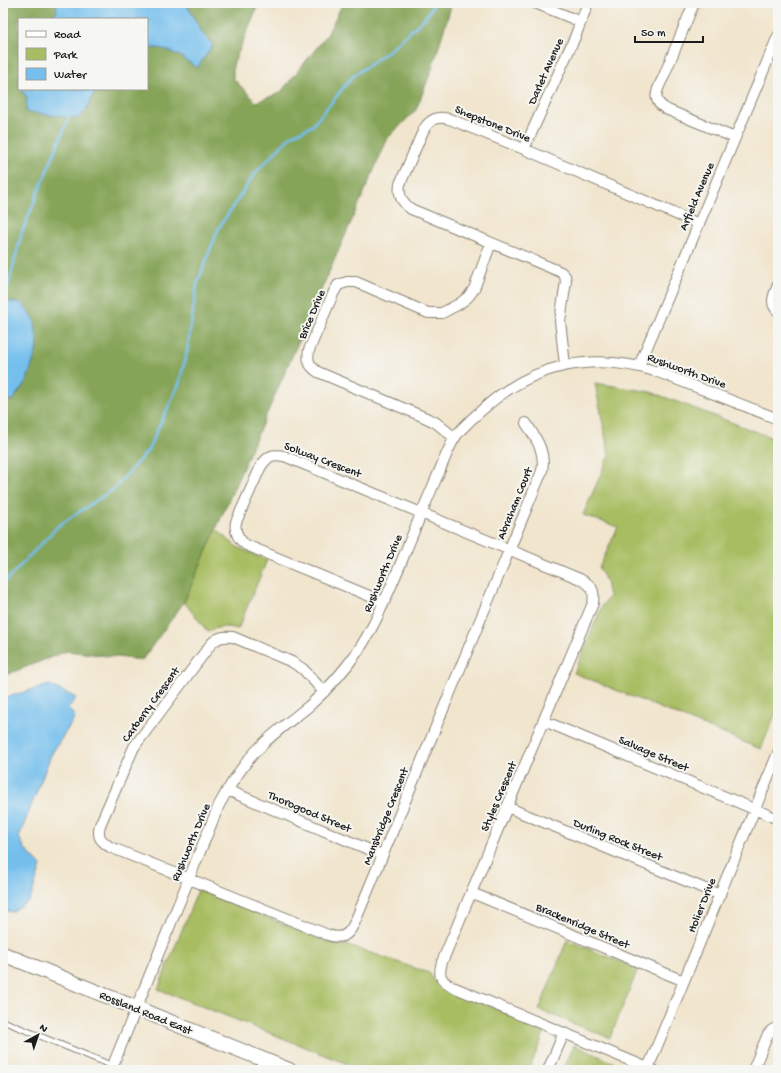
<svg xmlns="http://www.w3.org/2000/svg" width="781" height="1073" font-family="'Gochi Hand',sans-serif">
<rect width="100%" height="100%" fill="#f6f6f2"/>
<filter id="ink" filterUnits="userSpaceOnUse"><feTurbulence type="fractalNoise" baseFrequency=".025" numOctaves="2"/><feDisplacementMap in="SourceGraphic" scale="8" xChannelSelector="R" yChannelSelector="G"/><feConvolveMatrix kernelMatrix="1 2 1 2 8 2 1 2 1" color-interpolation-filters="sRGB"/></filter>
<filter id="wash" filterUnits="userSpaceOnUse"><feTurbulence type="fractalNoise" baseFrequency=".012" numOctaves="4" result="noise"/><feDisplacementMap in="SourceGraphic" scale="16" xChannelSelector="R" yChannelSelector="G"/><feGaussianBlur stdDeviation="0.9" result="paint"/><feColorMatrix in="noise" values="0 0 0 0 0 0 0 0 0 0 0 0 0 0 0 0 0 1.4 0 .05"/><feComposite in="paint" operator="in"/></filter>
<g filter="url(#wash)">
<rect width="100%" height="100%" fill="#f1e5cd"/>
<path fill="#a8bd62" stroke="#626c3f" d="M595 383 651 392 778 440V707L761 749 574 673 602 606 609 597 606 581 599 568 618 527 583 515 609 455Z
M216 529 237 547 267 560 238 629C226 626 218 626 208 632L184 602Z
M198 890 336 945H348L429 973 435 981 545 1031 529 1070H363L158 989Z
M567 940 638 969 610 1038 539 1010Z
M574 1045 630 1070H563Z"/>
<path fill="#86a458" stroke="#51603a" d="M3 3H56L57 11 50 19H19V89H21L27 98 69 117 78 118 86 110 96 89H147V49C165 44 183 58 197 68L213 45 202 33 186 3H259L233 65V78L256 102 280 93 327 35 343 3H452L432 69 416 110 388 138 184 602 142 660 67 651 3 676V396L12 401 27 380 38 346 21 303 3 301Z"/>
<path fill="#74bfed" stroke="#486e84" d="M56 3H186L202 33 213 45 197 68C183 58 165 44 147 49V19H50L57 11Z
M21 89H96L86 110 79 118 26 112 27 98Z
M3 301 21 303 34 318 38 346 27 380 12 401 3 396Z
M50 685 76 698 68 708 75 717 51 755 19 837 25 849 41 866 30 900 12 912 3 910V698Z"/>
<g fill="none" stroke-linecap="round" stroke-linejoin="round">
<path stroke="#74bfed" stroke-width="2.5" d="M4 301 22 232 69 117
M3 584 58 526 115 488 148 450 179 384 187 352 197 284 218 229 256 172 292 135 312 126 353 76 386 53 425 18 435 3"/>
</g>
</g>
<g filter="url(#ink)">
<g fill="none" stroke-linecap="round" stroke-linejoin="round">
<g stroke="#868074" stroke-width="7">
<path id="service" d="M3 1021 123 1070"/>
</g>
<g stroke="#868074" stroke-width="12">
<path id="minor" d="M535 3 581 22
M694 3 663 78C655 93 652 102 668 110L735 138
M524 149 575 37 588 3
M778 285C774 295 769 303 778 311
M565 365 560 321 566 281 565 276 561 272 411 209C402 202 398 196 400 184L424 129C431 118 439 115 452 120L524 149 699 224
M639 366 778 36
M455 438 435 422 424 417 318 372C309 366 307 361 309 350L333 294 338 285 347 282H356L428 313H442L459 304 468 297 474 289 491 243
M384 602 246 545C238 539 234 532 236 522L261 466C269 455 272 454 284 456L580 579C592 585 595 590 593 603L442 962C438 975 440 981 453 987L653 1070
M324 692 303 669 292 662 233 637C223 636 218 637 211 644L134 747 100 825C97 837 100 840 110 847L328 935C345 941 351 932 357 917L542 471C546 451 536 439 526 423
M544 721 778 819
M227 790 382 855
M507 807 720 895
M472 893 684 981
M648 1068 778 753
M111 1070 219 805C231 783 244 762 262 745 276 731 293 719 309 706 327 690 344 671 358 651 376 624 388 593 401 563 412 535 424 507 436 479 442 466 447 451 454 439 461 428 473 418 482 410 532 364 593 351 658 372L778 419
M548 1070 564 1033
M753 1070 768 1034 772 1030 778 1027"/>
</g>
<g stroke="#868074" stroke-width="16">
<path id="secondary" d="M3 954 289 1070"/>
</g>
<use href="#service" stroke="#fff" stroke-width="5"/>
<use href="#minor" stroke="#fff" stroke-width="10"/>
<use href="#secondary" stroke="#fff" stroke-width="14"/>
</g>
</g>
<g text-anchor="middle" stroke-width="4" stroke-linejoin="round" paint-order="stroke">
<g font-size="12" fill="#1c1c1c" stroke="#f6f6f2">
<text transform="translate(545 71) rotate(-66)" y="4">Darlet Avenue</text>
<text transform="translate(493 123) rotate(22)" y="4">Shepstone Drive</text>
<text transform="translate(696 196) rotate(-67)" y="4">Arfield Avenue</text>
<text transform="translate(311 314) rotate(-67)" y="4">Brice Drive</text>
<text transform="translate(687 370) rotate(20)" y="4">Rushworth Drive</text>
<text transform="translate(323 459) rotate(21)" y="4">Solway Crescent</text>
<text transform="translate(514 503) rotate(-68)" y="4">Abraham Court</text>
<text transform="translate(382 573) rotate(-67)" y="4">Rushworth Drive</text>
<text transform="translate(150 704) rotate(-54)" y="4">Carberry Crescent</text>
<text transform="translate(654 753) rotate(23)" y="4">Salvage Street</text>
<text transform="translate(498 796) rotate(-67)" y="4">Styles Crescent</text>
<text transform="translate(310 811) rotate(23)" y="4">Thorogood Street</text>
<text transform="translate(385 816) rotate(-68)" y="4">Mansbridge Crescent</text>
<text transform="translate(618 839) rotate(22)" y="4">Durling Rock Street</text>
<text transform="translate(190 842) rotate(-67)" y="4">Rushworth Drive</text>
<text transform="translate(701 905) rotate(-68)" y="4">Holier Drive</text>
<text transform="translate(583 925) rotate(23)" y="4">Brackenridge Street</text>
<text transform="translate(146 1012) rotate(22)" y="4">Rossland Road East</text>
</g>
</g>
<rect width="781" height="1073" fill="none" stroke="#f6f6f2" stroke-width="16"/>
<rect x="18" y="18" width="130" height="72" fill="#f6f6f2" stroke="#9f9f9c"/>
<rect x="26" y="31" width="20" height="6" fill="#ffffff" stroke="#9f9f9c"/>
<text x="54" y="38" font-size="12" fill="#1c1c1c">Road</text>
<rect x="26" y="48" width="20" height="12" fill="#a8bd62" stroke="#9f9f9c"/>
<text x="54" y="58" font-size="12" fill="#1c1c1c">Park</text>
<rect x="26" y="68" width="20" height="12" fill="#74bfed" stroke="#9f9f9c"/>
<text x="54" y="78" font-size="12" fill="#1c1c1c">Water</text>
<g transform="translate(38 1035) rotate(40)" stroke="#f6f6f2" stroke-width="3" paint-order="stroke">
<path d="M0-3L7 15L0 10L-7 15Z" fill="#1c1c1c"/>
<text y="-6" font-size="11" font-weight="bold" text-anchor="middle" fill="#1c1c1c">N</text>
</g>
<path d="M635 36v6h68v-6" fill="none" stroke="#1c1c1c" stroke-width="2"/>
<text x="641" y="36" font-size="12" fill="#1c1c1c" stroke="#f6f6f2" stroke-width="3" paint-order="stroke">50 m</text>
</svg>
